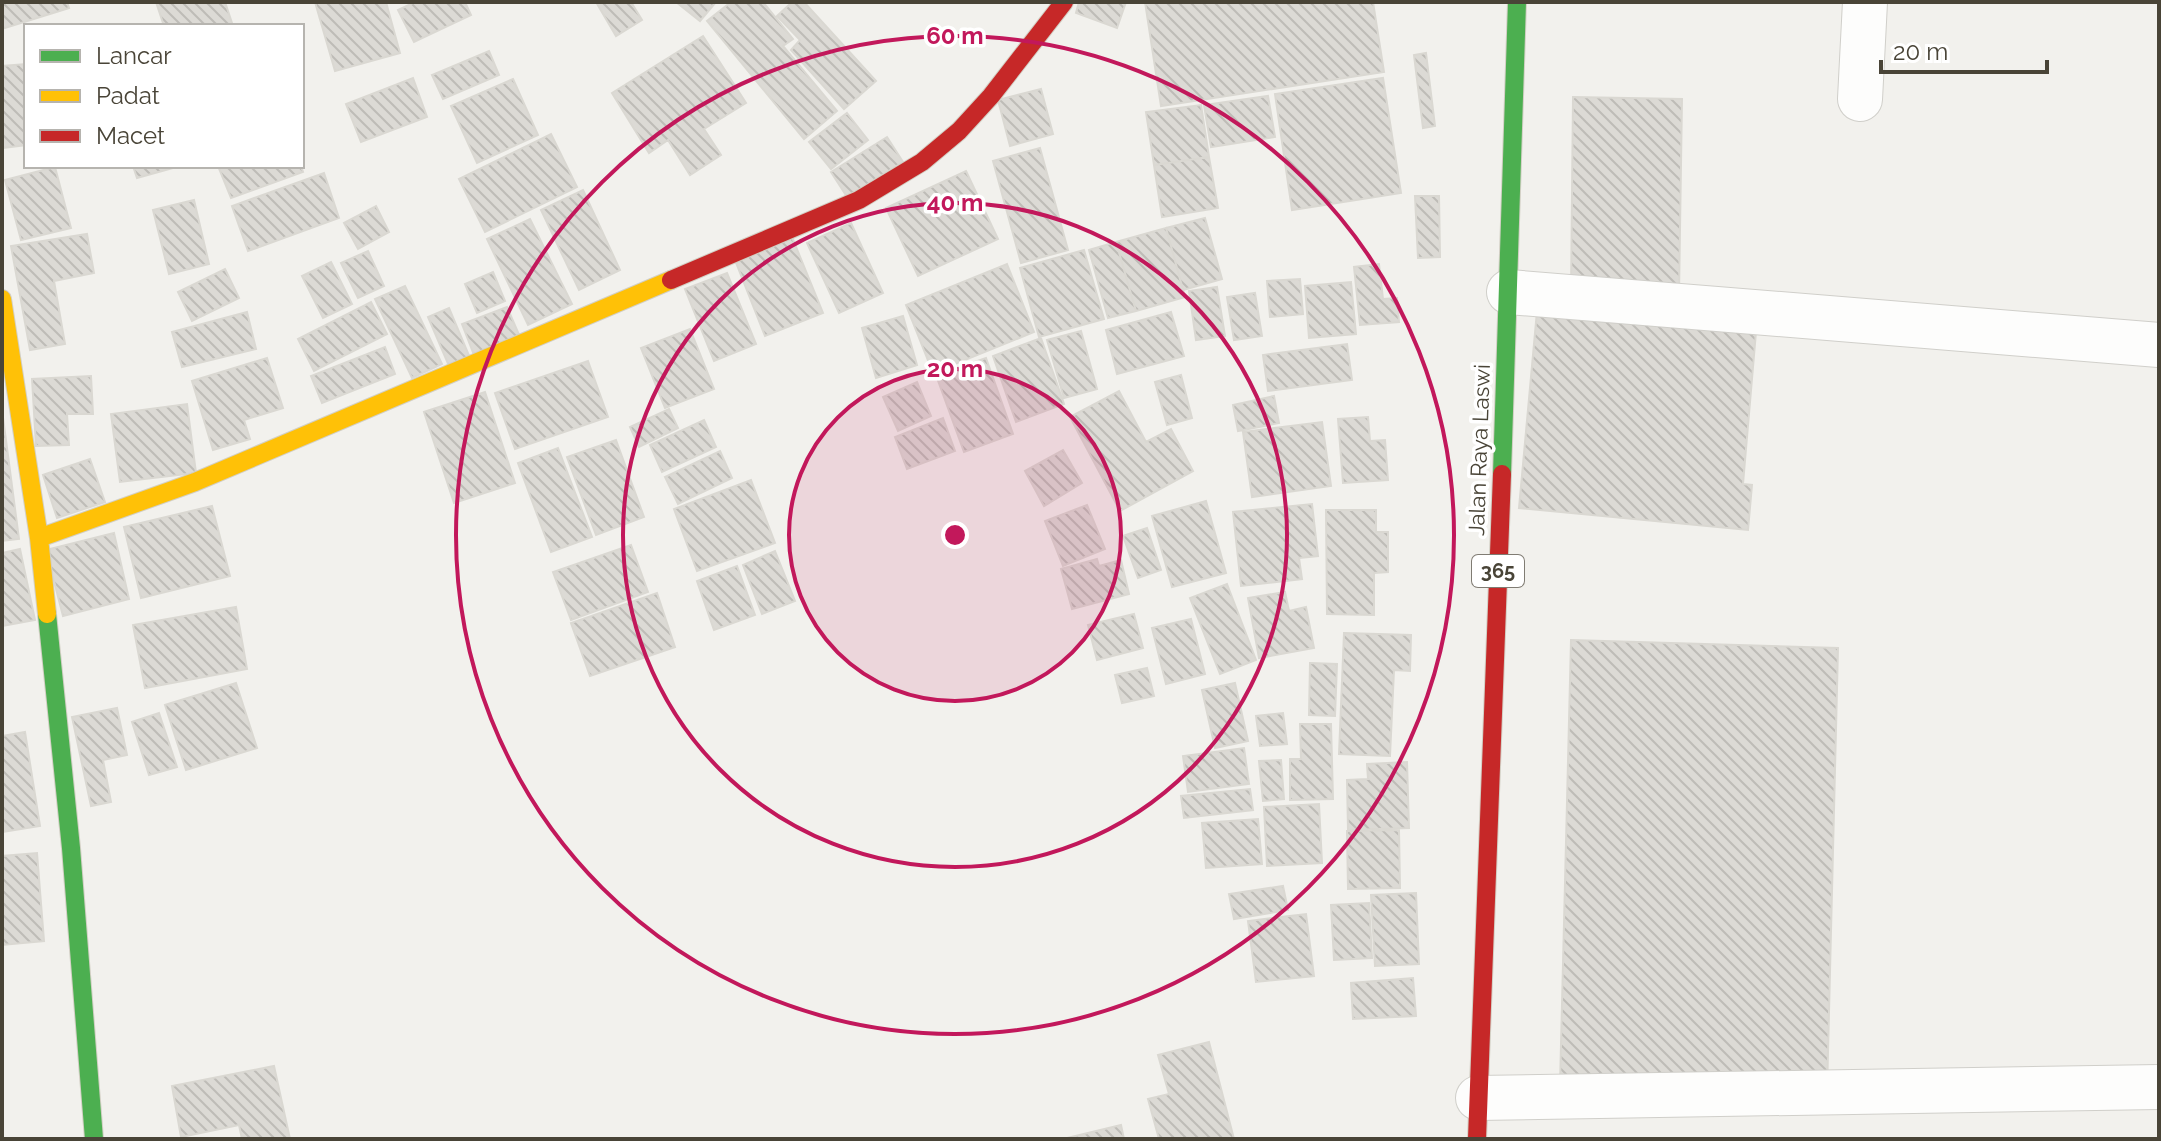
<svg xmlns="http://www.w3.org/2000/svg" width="2161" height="1141" font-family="Raleway,sans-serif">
<defs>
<pattern id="building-back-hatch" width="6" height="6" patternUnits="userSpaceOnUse" patternTransform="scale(2)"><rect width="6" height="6" fill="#dcdad5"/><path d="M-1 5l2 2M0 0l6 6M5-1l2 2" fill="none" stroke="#bebcb7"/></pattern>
</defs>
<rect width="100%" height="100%" fill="#f2f1ed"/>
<path fill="url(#building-back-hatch)" stroke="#dad8d2" stroke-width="2" d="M2 2H67L69 8 2 29Z
M156 2H225L233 26H164Z
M315 2H386L400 53 335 71Z
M415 2H465L471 15 414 42 398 10Z
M596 2H631L642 20 616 36Z
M676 2H716L700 21Z
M731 2H763L793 39 783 46 837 111 804 139 707 21Z
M792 2H804L876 81 844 109 791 50 800 40 777 16Z
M1079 2H1126L1117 28 1076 13Z
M1145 2H1373L1384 72 1161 106Z
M703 36 746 103 704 129 721 155 690 175 668 140 649 153 612 93Z
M489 51 499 75 443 99 432 75Z
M1426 53 1435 126 1423 128 1414 55Z
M26 64V145L2 148V66Z
M413 78 427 117 361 142 346 104Z
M1383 78 1401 193 1292 210 1275 94Z
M513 79 538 135 477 163 451 106Z
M1041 89 1053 134 1010 146 998 100Z
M1268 96 1275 137 1211 147 1204 105Z
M1573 97 1682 99 1679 295 1571 293Z
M1201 105 1209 157 1154 165 1146 112Z
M847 113 868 140 831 169 809 142Z
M551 134 577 187 485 232 459 179Z
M887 137 903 162 847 197 831 172Z
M1040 148 1068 250 1021 263 993 161Z
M1209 157 1218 208 1162 217 1154 165Z
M133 166H180L137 178Z
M218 166H301L303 172 231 198Z
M55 167 71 228 21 240 5 180Z
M966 171 998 239 918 276 886 208Z
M324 173 339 218 248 251 232 206Z
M583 190 620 270 579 290 541 210Z
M1415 196H1439L1440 257 1418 258Z
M194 200 209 264 169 274 153 210Z
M376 206 389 232 358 249 344 223Z
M1205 218 1222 279 1183 290 1166 228Z
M530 219 572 304 528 325 487 239Z
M851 223 883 293 839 313 807 243Z
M1166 228 1185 297 1136 311 1116 242Z
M87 234 94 273 54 281 65 344 30 350 11 246Z
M792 237 823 313 765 336 735 260Z
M1116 242 1136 311 1108 318 1089 250Z
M1084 250 1104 319 1039 337 1020 268Z
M368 251 384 286 358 298 341 263Z
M331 262 352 304 323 318 302 276Z
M1007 264 1034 332 933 373 906 305Z
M1379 264 1383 299 1397 298 1399 322 1360 325 1354 267Z
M225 269 239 298 192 321 178 292Z
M493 272 505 301 477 313 465 284Z
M727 273 756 344 714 361 685 289Z
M1300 279 1303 314 1270 317 1267 281Z
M1351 282 1356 334 1309 338 1305 286Z
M405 286 442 364 412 378 375 299Z
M1217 287 1225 336 1196 340 1189 291Z
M1255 293 1262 336 1234 340 1227 297Z
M371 302 387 334 314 371 298 339Z
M507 307 520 337 474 355 462 324Z
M449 308 470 358 449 366 428 317Z
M1537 311 1756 332 1743 484 1752 485 1748 530 1519 508Z
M247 312 256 349 182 367 172 332Z
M1171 312 1184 356 1117 374 1106 330Z
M903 316 917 365 876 378 862 328Z
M690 329 714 389 665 408 641 348Z
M1081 331 1097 389 1064 398 1047 340Z
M1041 338 1064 404 1016 422 993 356Z
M1347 344 1352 380 1268 391 1263 355Z
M385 347 395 374 322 403 311 376Z
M267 358 283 408 244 420 250 439 213 450 192 381Z
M986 358 1013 434 964 452 936 375Z
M588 361 608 417 515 449 495 393Z
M1181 375 1192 418 1167 425 1155 382Z
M91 376 93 414H67L69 445 36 446 32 379Z
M917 382 931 416 898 431 883 397Z
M1119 391 1146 442 1171 429 1193 471 1120 511 1070 417Z
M485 392 515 483 454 503 424 412Z
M1274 396 1279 423 1238 431 1233 405Z
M187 404 196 473 120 482 111 414Z
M669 409 678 428 639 447 630 427Z
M2 410 19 539 2 541Z
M1368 417 1370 441 1385 440 1388 480 1343 483 1338 419Z
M943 418 955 451 907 469 895 437Z
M704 420 716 447 662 472 650 445Z
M1322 422 1331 486 1252 497 1243 432Z
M616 440 644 517 596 535 567 457Z
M558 448 592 537 551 552 518 463Z
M1063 450 1082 483 1044 506 1025 471Z
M720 451 732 478 678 504 665 477Z
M90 459 105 502 57 518 43 475Z
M751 480 775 543 697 571 674 509Z
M1206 501 1226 573 1172 587 1152 516Z
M1312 504 1318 556 1299 558 1302 579 1241 586 1233 512Z
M1087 505 1105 549 1063 566 1045 521Z
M212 506 230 576 141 598 124 527Z
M1326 510H1376V532H1388V572L1374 573V615L1327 614Z
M1147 528 1161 570 1138 578 1123 536Z
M114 533 129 599 63 616 46 550Z
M631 545 648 592 571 620 553 572Z
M20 549 35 620 2 626V553Z
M775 551 795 601 762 614 743 565Z
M1097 559 1099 566 1121 560 1129 594 1072 609 1061 569Z
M737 566 755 615 714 630 697 581Z
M1227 584 1256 660 1220 674 1190 598Z
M1285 592 1289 611 1306 607 1314 648 1259 658 1248 598Z
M657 593 675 647 590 676 571 623Z
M236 607 247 669 145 688 133 625Z
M1134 614 1143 648 1097 660 1088 625Z
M1191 619 1205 674 1166 684 1152 628Z
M1344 633 1411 635 1410 671 1394 670 1390 756 1339 754Z
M1571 640 1838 648 1827 1093 1560 1085Z
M1310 663 1337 664 1335 716 1309 715Z
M1147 668 1154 696 1122 703 1115 675Z
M236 683 257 748 186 770 165 705Z
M1235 683 1248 741 1215 748 1202 690Z
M117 708 127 755 103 760 111 802 91 806 72 717Z
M159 713 177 767 149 775 132 722Z
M1283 713 1287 744 1260 746 1256 716Z
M1300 724H1331L1333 799 1290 800V759H1301Z
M25 732 40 826 2 832V736Z
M1244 748 1249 784 1188 792 1183 756Z
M1281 760 1284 799 1263 801 1259 761Z
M1407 762 1409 828 1348 830 1347 780 1368 779 1367 764Z
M1250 789 1253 810 1184 818 1181 796Z
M1319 804 1322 863 1267 866 1264 807Z
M1258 819 1262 864 1206 868 1202 823Z
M1399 830 1400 888 1348 889 1347 831Z
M37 853 44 941 2 945V856Z
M1283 886 1288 910 1234 919 1229 894Z
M1416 893 1419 964 1375 966 1371 895Z
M1369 903 1372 958 1334 960 1331 905Z
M1306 914 1314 976 1256 982 1248 921Z
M1413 978 1416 1016 1353 1019 1351 983Z
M1209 1042 1234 1139H1159L1148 1099 1169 1094 1158 1055Z
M274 1066 290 1139H242L239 1125 181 1137 172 1086Z
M1121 1125 1124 1139H1063Z"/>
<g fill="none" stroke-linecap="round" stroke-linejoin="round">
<g stroke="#d0cfca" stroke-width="46">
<path id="street" d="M1860 99 1865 2
M1509 292 2159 345
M1478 1098 2159 1087"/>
</g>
<g stroke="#d2cfc4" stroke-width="20">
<path id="fast" d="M1502 474 1517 2
M47 614 71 848 94 1139"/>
</g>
<g stroke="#d2cfc4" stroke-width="20">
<path id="slow" d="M2 299 39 538 47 614
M39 538 195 482 671 280"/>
</g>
<g stroke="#d2cfc4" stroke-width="20">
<path id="jam" d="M671 280 859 200 922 162 959 131 991 96 1064 2
M1477 1139 1502 474"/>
</g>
<use href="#street" stroke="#fdfdfc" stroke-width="44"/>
<use href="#fast" stroke="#4caf50" stroke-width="18"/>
<use href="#slow" stroke="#ffc107" stroke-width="18"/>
<use href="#jam" stroke="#c62828" stroke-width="18"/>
</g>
<circle cx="955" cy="535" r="166" fill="#c2185b" fill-opacity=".12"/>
<g fill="none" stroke="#c2185b" stroke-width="4">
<circle cx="955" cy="535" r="166"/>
<circle cx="955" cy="535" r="332"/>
<circle cx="955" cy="535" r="499"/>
</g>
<g text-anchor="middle" stroke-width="7" stroke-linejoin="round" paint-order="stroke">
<rect fill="#fff" stroke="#807c73" stroke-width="2" x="1472" y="555" width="52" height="32" rx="6"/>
<g font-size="20" font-weight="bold" fill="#494437">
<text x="1498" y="578">365</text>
</g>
<g font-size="22" fill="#494437" stroke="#fff">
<text transform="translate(1479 450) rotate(-88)" y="8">Jalan Raya Laswi</text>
</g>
</g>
<circle cx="955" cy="535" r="12" fill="#c2185b" stroke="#fff" stroke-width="4"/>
<g font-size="24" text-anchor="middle" font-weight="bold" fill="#c2185b" stroke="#fff" stroke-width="7" stroke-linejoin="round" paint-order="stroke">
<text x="955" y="44">60 m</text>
<text x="955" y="211">40 m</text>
<text x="955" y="377">20 m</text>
</g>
<rect width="2161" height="1141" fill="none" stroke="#494437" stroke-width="8"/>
<rect x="24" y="24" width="280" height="144" fill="#ffffff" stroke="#b6b4af" stroke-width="2"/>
<rect x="40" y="50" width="40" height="12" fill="#4caf50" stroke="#b6b4af" stroke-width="2"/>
<text x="96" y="64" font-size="24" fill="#494437">Lancar</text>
<rect x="40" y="90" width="40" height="12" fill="#ffc107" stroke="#b6b4af" stroke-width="2"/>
<text x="96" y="104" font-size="24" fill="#494437">Padat</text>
<rect x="40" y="130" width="40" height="12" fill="#c62828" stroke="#b6b4af" stroke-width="2"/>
<text x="96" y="144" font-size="24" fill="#494437">Macet</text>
<path d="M1881 60v12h166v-12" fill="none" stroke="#494437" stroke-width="4"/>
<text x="1893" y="60" font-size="24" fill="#494437" stroke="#ffffff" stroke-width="6" paint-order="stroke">20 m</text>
</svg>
